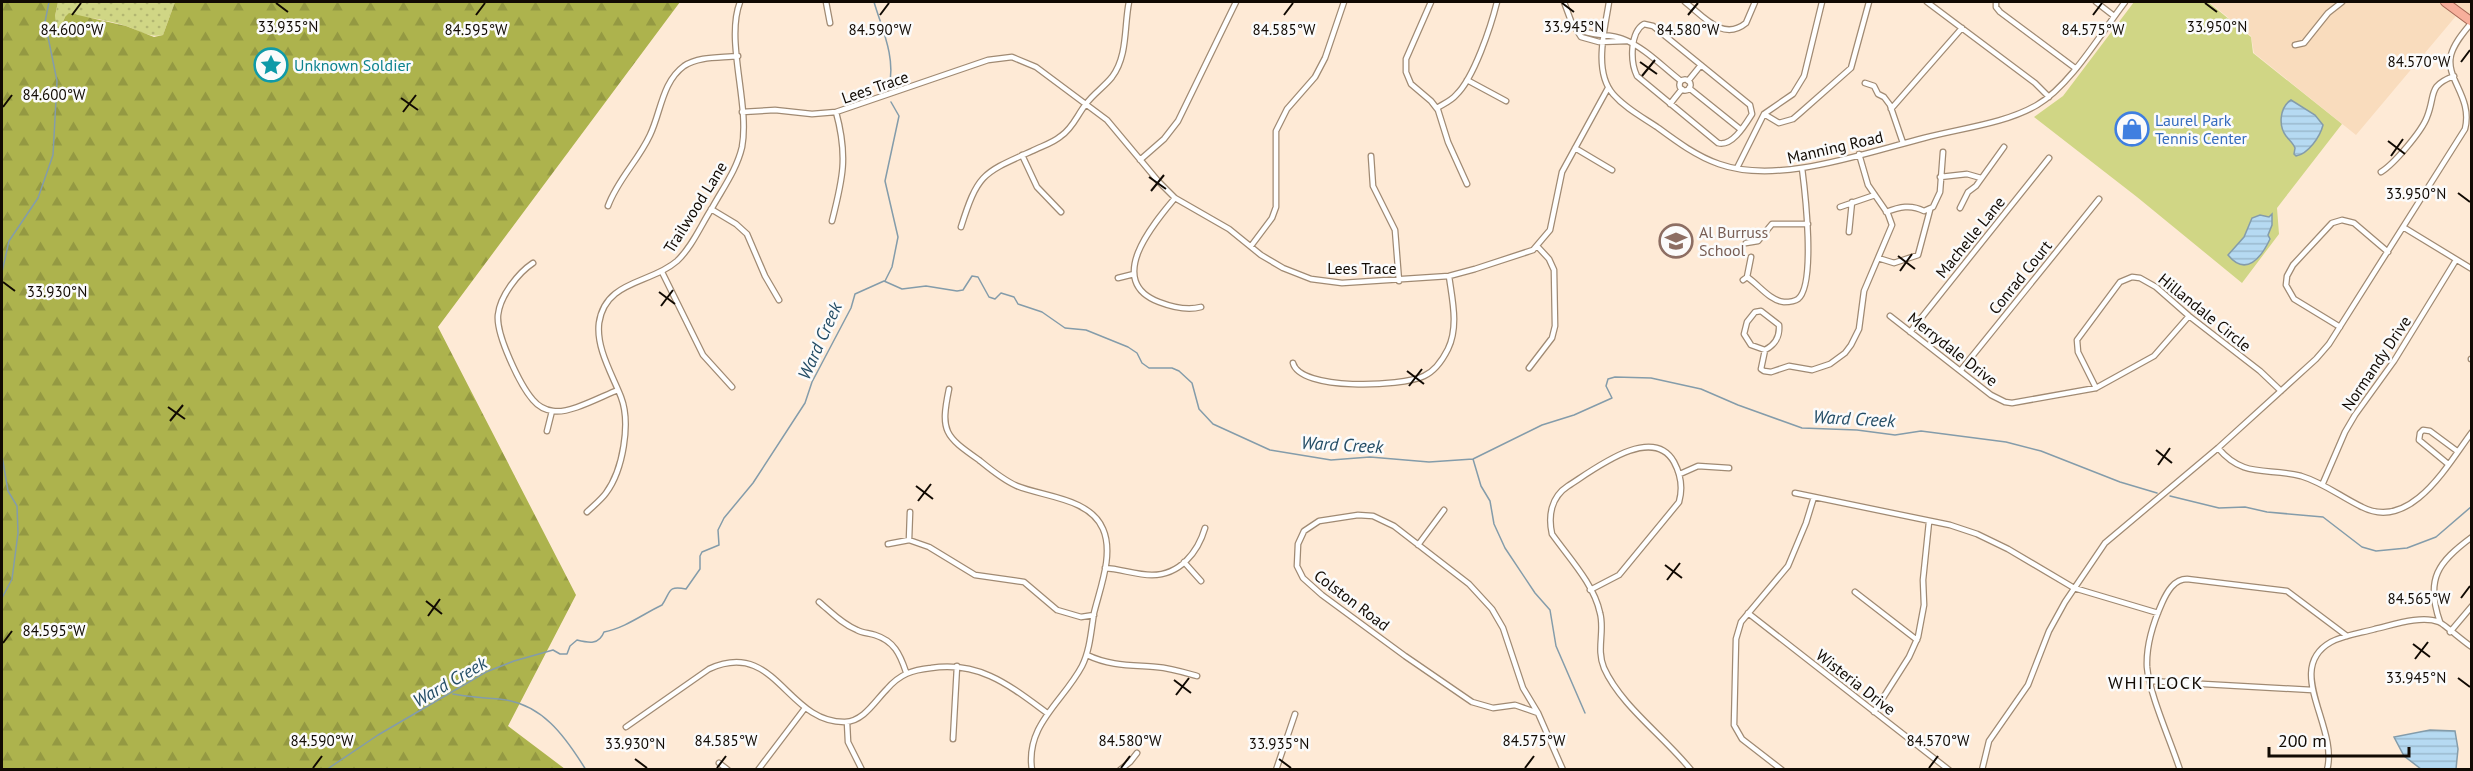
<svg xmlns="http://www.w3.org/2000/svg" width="2473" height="771" font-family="'PT Sans',sans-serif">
<defs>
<pattern id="grass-dots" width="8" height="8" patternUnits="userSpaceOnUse" patternTransform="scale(1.5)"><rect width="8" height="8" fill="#d0d685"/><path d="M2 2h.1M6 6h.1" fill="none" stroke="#b2b671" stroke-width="1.8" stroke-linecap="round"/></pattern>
<pattern id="forest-firs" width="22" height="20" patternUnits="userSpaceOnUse" patternTransform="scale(1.5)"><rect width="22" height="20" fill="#adb34d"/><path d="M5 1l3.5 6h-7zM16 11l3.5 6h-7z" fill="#949942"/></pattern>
<pattern id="water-rules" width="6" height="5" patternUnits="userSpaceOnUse" patternTransform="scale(1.5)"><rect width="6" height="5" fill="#b6daf2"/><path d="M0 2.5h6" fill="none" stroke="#9bbace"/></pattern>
</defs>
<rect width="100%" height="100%" fill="#feead6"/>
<path fill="#f9dcbd" d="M2209 2H2471V28L2456 16 2356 135 2254 53 2251 36Z"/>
<path fill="url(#grass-dots)" d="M58 2H175L163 35C149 38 140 31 126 26 106 20 86 16 65 17L61 26 55 28V16Z"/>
<path fill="url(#forest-firs)" d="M2 2H58L55 16 56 27 61 26 65 17 69 13 126 26 154 37 163 35 175 2H680L438 327 576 595 508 726 565 769H2Z"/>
<path fill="#d0d685" d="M2134 2H2208L2251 37 2253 53 2342 124 2277 208 2279 234 2242 283 2137 197 2034 117 2063 96Z"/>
<path fill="url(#water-rules)" stroke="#849caa" stroke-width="1.5" d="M2291 100 2315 115 2323 125C2320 137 2308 154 2296 156L2294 154 2295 148C2293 143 2289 140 2286 136 2278 125 2280 107 2291 100Z
M2272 214V225L2268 235 2270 239C2261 258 2246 277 2228 255L2244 237 2252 218 2260 215 2269 217Z
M2430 730 2455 731 2458 749 2456 769H2421L2404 756 2394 737Z"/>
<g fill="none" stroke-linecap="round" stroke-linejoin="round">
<path stroke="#849caa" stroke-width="1.5" d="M874 2C882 29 896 58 889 86
M2 272 9 241 38 198 53 155 57 81 45 22 49 2
M885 281 892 267 898 237 885 181 899 116 891 102
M2 456 8 491 17 506 18 533 12 579 2 598
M1473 459 1481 486 1490 501 1494 524 1505 548 1535 593 1550 610 1556 646 1585 713
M2170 496 2219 508 2245 507 2267 512 2323 517 2362 547 2376 551 2407 548 2436 537 2472 506
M453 694C469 697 483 698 499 699 542 703 565 736 586 770
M326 770 378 735 486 672 514 661 553 650 560 654H567L570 646 577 640C589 643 599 645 604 632 625 628 643 614 662 605 671 592 667 585 686 589L700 569V556L702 552 719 545 718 530 724 518 753 483 805 403 812 382 851 308 855 294 884 281 902 289 926 286 957 291 963 290 972 276 978 277 989 297 995 299 1001 293 1014 297 1018 304 1042 312 1065 328 1086 330 1128 347 1137 353 1142 363 1149 368H1172L1179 371 1192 383 1199 409 1213 424 1270 450 1331 460 1370 457 1429 462 1473 459 1542 425 1574 415 1612 398 1606 386 1608 379 1615 377 1651 378 1701 389 1738 405 1802 428 1857 430 1895 435 1921 431 2006 442 2041 451 2120 482 2157 493"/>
<g stroke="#a08a73" stroke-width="7">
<path id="minor" d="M826 2 830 23
M1431 2 1406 59V72L1411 84 1431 101 1438 110 1448 142 1467 184
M1564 2 1571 21 1581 37 1599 42 1627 41
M1609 2C1605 29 1593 71 1613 94 1625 108 1642 117 1657 127 1676 141 1696 156 1719 164 1778 185 1865 153 1924 138 1961 128 2004 124 2037 105 2070 86 2101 33 2125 2
M1685 2C1703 16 1723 42 1746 23L1755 2
M1927 2 2035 83 2049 97
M1996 2V7L2000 12 2075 68
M2096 2 2114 16
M1644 24 1653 26 1750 105 1752 114C1745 125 1732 147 1718 143L1637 76C1630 62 1630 32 1644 24Z
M1577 29C1593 37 1609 33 1623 39 1644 47 1663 67 1681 81
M2295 45 2304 43 2328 13 2342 2
M1679.5 85a5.5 5.5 0 1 1 11 0a5.5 5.5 0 1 1-11 0Z
M1467 80 1506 101
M1688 81 1701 65
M1865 83 1874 86 1878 94 1884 97 1890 105 1903 143
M1689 88 1740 129
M1670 104 1682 89
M1437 108C1443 104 1451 101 1456 95 1474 78 1491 26 1497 2
M1891 109 1962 28
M742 112 775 110 812 114 836 112 988 60 1012 57 1036 67 1107 120 1158 181 1175 198 1229 229 1261 255 1283 268 1311 279 1342 283 1449 276 1475 269 1533 250 1550 230 1562 172 1608 88
M1764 114 1779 123 1793 119 1800 113 1851 68 1869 2
M1575 148 1612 170
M1022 155 1037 187 1061 212
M1371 156 1373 186 1395 230 1399 281
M1140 160 1164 139 1178 121 1236 2
M1737 168 1764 114 1793 94 1804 76 1822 2
M2381 172C2394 164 2422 131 2427 117 2436 95 2427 86 2454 76
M1940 177 1967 174 1981 178
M1175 198C1154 223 1104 281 1159 302 1172 307 1187 311 1201 307
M608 206C618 179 638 161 650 135 661 112 662 82 684 66 699 56 720 58 738 56
M1840 207 1875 195
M1960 208 1968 192 1976 186 2004 147
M711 209 736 224 747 234 765 276 779 300
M1886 212C1899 207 1911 204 1924 211L1933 207 1940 192 1943 152
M832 221C843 178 848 156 836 112
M961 227C978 173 983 173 1032 151 1042 146 1053 143 1061 136 1073 128 1077 115 1086 104 1093 94 1104 87 1112 77 1128 56 1124 26 1129 2
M2403 227 2472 269
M1849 232 1852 202
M1746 243 1758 241 1772 224H1808
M1251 246 1272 218 1276 207V131L1287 109 1315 77 1325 58 1344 2
M1878 258 1894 263 1918 255 1930 210
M533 263C518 273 500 296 498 315 496 335 520 385 533 400 538 406 545 410 553 411 570 414 602 396 618 390
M662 272 703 355 732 387
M1747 277 1751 257
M1118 278 1134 274
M1743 280 1747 277C1758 284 1770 301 1784 302 1789 302 1794 302 1798 299 1816 285 1805 191 1802 168
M1761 311 1779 325C1780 336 1775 345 1765 350L1751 345 1744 334 1747 322 1755 312Z
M1890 316 1991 395 2005 402 2012 403 2096 388 2154 356 2189 316
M2340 327 2294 299 2286 285 2287 276 2293 265 2332 223 2342 220 2354 223 2388 252
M1910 332 2049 158
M1765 350 1761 369 1764 371 1771 372 1789 366 1812 370 1830 364 1845 353 1851 345 1859 329 1864 291 1892 225 1888 214 1868 185 1859 154
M2471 359H2472
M1293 363C1300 391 1401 387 1424 376 1435 371 1443 359 1448 349 1459 326 1452 299 1449 276
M1529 368 1552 338 1555 326 1554 270 1549 259 1537 246
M1961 370 2099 199
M2096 388 2078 352 2077 340 2120 282 2132 277 2140 278 2156 287 2189 316 2260 371 2281 391
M949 389C940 432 945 436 979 460 990 469 1003 480 1017 486 1044 497 1090 498 1103 529 1114 554 1100 588 1094 613 1091 631 1090 650 1082 666 1063 702 1025 725 1032 770
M547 431 552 411
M2218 448C2244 479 2267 467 2301 476 2324 483 2341 497 2362 507 2411 532 2448 464 2472 432
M2448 464 2419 440 2420 433 2423 430 2430 431 2457 451
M1680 474 1698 466 1729 468
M2323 483 2345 432 2355 415 2394 361 2456 260
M1795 493 1950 525 1977 534 2008 549 2074 588 2158 613
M587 512C593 506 601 500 606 493 623 470 631 423 621 397 612 374 596 348 599 323 605 280 651 284 677 261 692 247 701 225 712 208 723 188 737 169 742 147 750 104 725 41 740 2
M909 540 910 512
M888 544 909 540 929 547 975 575 1024 582 1057 610 1081 617 1094 615
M1418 545 1444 510
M1184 562 1201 581
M1105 568C1121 569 1136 575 1152 575 1180 575 1198 552 1205 528
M1590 590 1619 575 1679 502C1683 488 1681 475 1674 462 1652 423 1592 471 1568 486 1551 497 1548 516 1552 534 1569 558 1594 584 1600 613 1605 631 1596 649 1604 668 1621 706 1665 737 1691 770
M1855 592 1917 640
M819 602C831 612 842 624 857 630 862 633 869 633 875 635 894 641 900 654 906 672
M1748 613 1949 770
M2440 622C2425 579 2438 562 2472 537
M2450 632 2472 606
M1087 655C1110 666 1131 665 1156 667 1170 668 1183 672 1197 676
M2150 681 2312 690
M1874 712 1909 657 1918 637 1924 605 1923 580 1929 522
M1538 713 1515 705 1493 708 1472 702 1405 656 1322 595 1303 578 1297 566 1298 544 1304 531 1319 521 1358 515 1373 516 1394 526 1469 584 1492 609 1503 628 1523 688 1538 713 1563 770
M847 722 848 742 862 770
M626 727 709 669C776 638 786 723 845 722 864 721 875 701 887 689 900 674 912 670 931 668 980 661 1009 685 1047 713
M953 739 957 666
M719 763 728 770
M758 770 805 708
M1120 770 1130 762 1137 753
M1276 770 1295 714
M1782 770 1742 739 1734 725 1736 639 1741 622 1788 566 1806 523 1814 497
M1982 770 1989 741 2028 685 2049 631 2065 602 2105 543 2218 448 2316 359 2329 344 2465 129C2473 97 2445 79 2451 55 2454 43 2464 32 2472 22
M2180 770C2171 742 2149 693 2147 667 2146 646 2154 621 2162 603 2167 592 2174 579 2187 579L2287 591 2347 636
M2327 770C2339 727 2283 669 2331 642 2344 635 2361 633 2375 629 2393 625 2421 615 2439 622 2444 624 2464 642 2472 647"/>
</g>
<g stroke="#a56856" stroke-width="10">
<path id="trunk" d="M2445 2 2472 22"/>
</g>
<use href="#minor" stroke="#fff" stroke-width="4.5"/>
<use href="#trunk" stroke="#f7af9b" stroke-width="8"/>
</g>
<path fill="none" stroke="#110a03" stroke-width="2" d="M276 3 288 12M1562 3 1574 12M2205 3 2217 12M72 15 81 3M476 15 485 3M880 15 889 3M1284 15 1293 3M1688 15 1698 3M2093 15 2102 3M1640 62 1657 74M2461 62 2470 50M1642 76 1655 60M401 98 418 110M3 107 12 95M403 112 416 95M2388 141 2405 154M2391 156 2403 139M1149 177 1166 189M1151 191 1164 175M2458 193 2470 202M1898 256 1915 269M1900 271 1912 254M3 282 15 291M659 292 675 304M661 306 673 290M1407 371 1424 384M1409 386 1422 369M168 407 185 419M170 421 183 405M2156 450 2172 463M2158 465 2170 448M916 486 933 499M918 501 931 484M1665 565 1682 578M1667 580 1680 563M2461 598 2470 586M426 601 442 614M428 616 440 599M3 643 12 631M2413 644 2430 657M2415 659 2428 642M2458 678 2470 687M1174 680 1191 693M1176 695 1189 678M635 759 647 768M1279 759 1291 768M313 768 322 756M717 768 726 756M1121 768 1130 756M1525 768 1534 756M1929 768 1938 756"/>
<defs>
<g id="sight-ring" transform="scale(1.725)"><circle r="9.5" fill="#fbfbfb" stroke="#0f9aa8" stroke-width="1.5"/><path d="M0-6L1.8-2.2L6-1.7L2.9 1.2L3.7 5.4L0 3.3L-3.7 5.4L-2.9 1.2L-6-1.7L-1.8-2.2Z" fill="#0f9aa8"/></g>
<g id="shop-ring" transform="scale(1.725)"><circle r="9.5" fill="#fbfbfb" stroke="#3f7fe0" stroke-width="1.5"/><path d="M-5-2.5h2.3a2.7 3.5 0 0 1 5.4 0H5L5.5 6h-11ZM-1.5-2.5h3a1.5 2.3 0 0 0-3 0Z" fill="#3f7fe0"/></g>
<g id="school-ring" transform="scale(1.725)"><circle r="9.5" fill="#fbfbfb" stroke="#8d6e63" stroke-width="1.5"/><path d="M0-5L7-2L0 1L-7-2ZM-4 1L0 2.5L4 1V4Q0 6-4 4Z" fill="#8d6e63"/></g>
</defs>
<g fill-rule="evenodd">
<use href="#sight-ring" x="271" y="65"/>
<use href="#shop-ring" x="2132" y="129"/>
<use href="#school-ring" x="1676" y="241"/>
</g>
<g text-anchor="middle" stroke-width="5" stroke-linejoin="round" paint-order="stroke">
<g font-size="16" fill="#0d838f" stroke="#fbfbfb" text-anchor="start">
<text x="294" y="71">Unknown Soldier</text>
</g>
<g font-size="16" fill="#110a03" stroke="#fbfbfb">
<text transform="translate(875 87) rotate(-19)" y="6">Lees Trace</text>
<text transform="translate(1835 147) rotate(-13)" y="6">Manning Road</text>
<text transform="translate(695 207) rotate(-58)" y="6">Trailwood Lane</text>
<text transform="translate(1970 237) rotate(-51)" y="6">Machelle Lane</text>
<text x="1362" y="274">Lees Trace</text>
<text transform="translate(2020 277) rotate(-51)" y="6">Conrad Court</text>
<text transform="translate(2205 312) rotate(39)" y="6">Hillandale Circle</text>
<text transform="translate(1953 349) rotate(38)" y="6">Merrydale Drive</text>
<text transform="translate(2376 363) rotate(-56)" y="6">Normandy Drive</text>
<text transform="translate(1352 600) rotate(37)" y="6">Colston Road</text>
<text transform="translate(1856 682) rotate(38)" y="6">Wisteria Drive</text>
</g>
<g font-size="16" fill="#366cbe" stroke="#fbfbfb" text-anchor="start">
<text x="2155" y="126">Laurel Park<tspan x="2155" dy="18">Tennis Center</tspan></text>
</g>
<g font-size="16" fill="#785e54" stroke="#fbfbfb" text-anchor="start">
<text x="1699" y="238">Al Burruss<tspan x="1699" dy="18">School</tspan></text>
</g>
<g font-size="18" font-style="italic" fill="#244d66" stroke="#fbfbfb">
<text transform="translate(820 341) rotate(-66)" y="6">Ward Creek</text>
<text transform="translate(1854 419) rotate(3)" y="6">Ward Creek</text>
<text transform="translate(1342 445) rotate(3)" y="6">Ward Creek</text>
<text transform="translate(450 682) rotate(-30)" y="6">Ward Creek</text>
</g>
<g font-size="18" letter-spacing="1.5" fill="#110a03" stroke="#fbfbfb">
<text x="2156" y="689">WHITLOCK</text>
</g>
</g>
<g font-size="15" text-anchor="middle" fill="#110a03" stroke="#fbfbfb" stroke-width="5" stroke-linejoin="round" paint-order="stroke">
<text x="1574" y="32">33.945°N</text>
<text x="288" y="32">33.935°N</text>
<text x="2217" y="32">33.950°N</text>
<text x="72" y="35">84.600°W</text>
<text x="476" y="35">84.595°W</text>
<text x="880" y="35">84.590°W</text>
<text x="1284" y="35">84.585°W</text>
<text x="1688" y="35">84.580°W</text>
<text x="2093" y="35">84.575°W</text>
<text x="2419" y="67">84.570°W</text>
<text x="54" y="100">84.600°W</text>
<text x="2416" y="199">33.950°N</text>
<text x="57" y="297">33.930°N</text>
<text x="2419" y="604">84.565°W</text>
<text x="54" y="636">84.595°W</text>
<text x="2416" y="683">33.945°N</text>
<text x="322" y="746">84.590°W</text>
<text x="726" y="746">84.585°W</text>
<text x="1130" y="746">84.580°W</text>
<text x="1534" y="746">84.575°W</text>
<text x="1938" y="746">84.570°W</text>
<text x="635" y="749">33.930°N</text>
<text x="1279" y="749">33.935°N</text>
</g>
<rect width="2473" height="771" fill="none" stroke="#110a03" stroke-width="6"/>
<path d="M2269 747v9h140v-9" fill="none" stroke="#110a03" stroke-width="3"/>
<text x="2278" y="747" font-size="18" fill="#110a03" stroke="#fbfbfb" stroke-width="4.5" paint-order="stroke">200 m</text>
</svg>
